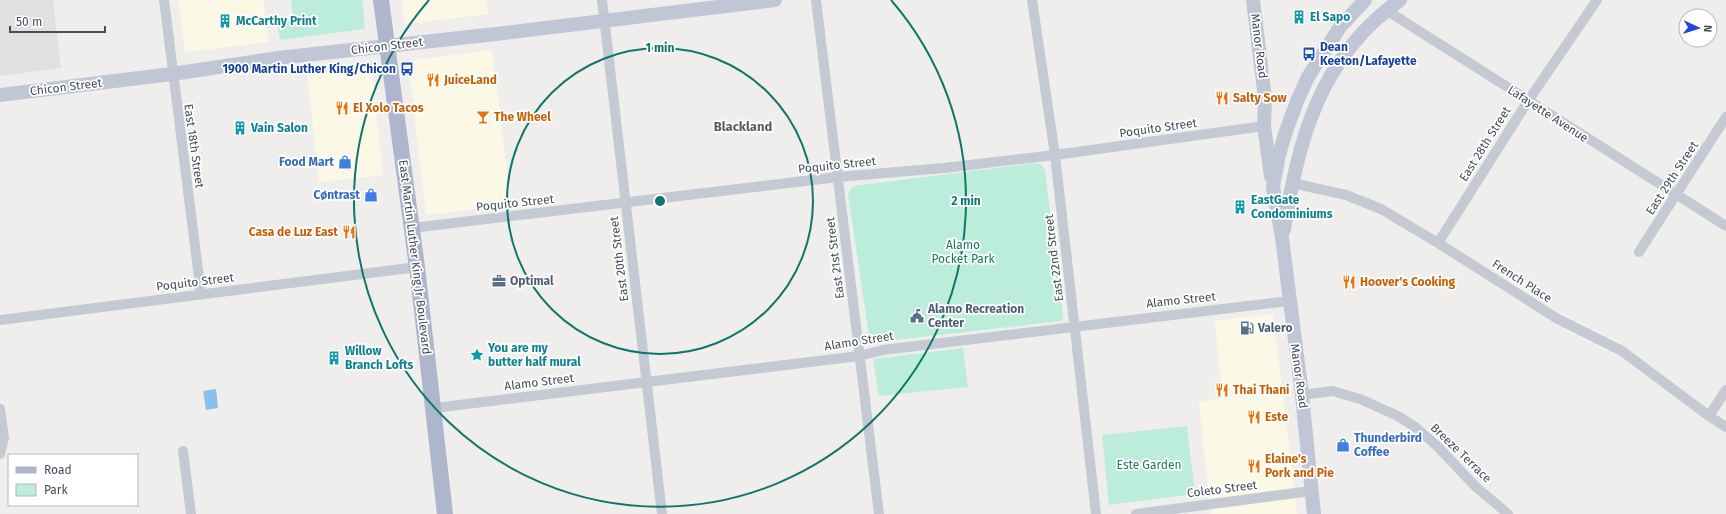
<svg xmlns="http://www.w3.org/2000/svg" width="1726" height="514" font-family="'Fira Sans',sans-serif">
<rect width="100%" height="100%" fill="#f0eeed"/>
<path fill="#fbf9e6" d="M179 0H263L269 42 185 52Z
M401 0H486L488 14 405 24Z
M492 50 511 205 426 215 409 69 415 68 414 60Z
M371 67 383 175 319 182 307 74Z
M1273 314 1297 514H1211L1199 402 1222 398 1215 321Z"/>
<path fill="#e1dfdf" d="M0 0H53L61 68 0 76Z"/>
<path fill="#bcedda" d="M291 0H362L365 29 280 40 277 21 293 18Z
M1035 163 1041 164 1045 170 1063 316 1062 321 870 343 848 194 853 186Z
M963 348 968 387 879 396 873 359Z
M1187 426 1195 494 1109 505 1102 435Z"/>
<path fill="#8ac0e9" d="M216 389 218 408 206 410 203 391Z"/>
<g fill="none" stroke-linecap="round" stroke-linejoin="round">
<path stroke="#c4c9d4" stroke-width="10" d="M164 0 201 294
M602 0 662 514
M816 0 879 514
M1032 0 1055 155 1096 514
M1386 10 1726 226
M1292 183 1346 195 1381 209 1438 243 1556 318 1622 351 1709 416 1726 427
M412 228 838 177 944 168 1055 155 1264 126
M1438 243 1528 101 1597 0
M1639 252 1726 117
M0 320 417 267
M1302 395 1332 391 1360 399 1398 416 1415 427 1436 445 1476 487 1508 514
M434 408 859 356 883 350 1289 301
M0 409 4 438 0 454
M1709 416 1726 390
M183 451 191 514
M1136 514 1311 491"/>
<path stroke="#c0c6d6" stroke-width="14" d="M1253 0 1265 99 1264 126 1271 176
M0 95 172 74 278 58 496 34 775 0
M1284 230C1299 137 1320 57 1400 0
M1314 514 1302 395 1282 238 1273 187 1279 155 1286 131 1298 99 1308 77 1340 27 1365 0"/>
<path stroke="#adb6cc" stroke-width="16" d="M381 0 417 267 445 514"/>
</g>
<g fill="none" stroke="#0f766e" stroke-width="2">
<circle cx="660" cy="201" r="153"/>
<path d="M891 0A306 306 0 1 1 429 0"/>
</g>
<defs>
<g id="building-bare" transform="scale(1.08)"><path d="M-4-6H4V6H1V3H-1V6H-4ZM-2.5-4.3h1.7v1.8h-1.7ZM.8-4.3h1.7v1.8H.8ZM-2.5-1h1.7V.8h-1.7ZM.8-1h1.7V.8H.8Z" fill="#0f9aa8" stroke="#fff" stroke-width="2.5" paint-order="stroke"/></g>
<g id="bus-bare" transform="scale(1.08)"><path d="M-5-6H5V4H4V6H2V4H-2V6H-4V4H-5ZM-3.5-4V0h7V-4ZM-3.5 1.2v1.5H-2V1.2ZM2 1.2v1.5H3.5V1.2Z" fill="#1a4fb4" stroke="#fff" stroke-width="2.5" paint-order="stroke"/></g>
<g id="restaurant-bare" transform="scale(1.08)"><path d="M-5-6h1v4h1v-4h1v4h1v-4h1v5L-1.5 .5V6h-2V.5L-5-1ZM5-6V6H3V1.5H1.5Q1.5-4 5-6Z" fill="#e8710a" stroke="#fff" stroke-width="2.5" paint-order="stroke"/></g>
<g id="bar-bare" transform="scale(1.08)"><path d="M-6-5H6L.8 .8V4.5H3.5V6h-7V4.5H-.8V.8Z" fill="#e8710a" stroke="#fff" stroke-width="2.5" paint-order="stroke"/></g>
<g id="shop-bare" transform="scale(1.08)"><path d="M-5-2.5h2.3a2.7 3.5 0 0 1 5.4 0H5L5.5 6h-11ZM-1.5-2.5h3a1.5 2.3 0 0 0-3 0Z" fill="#3f7fe0" stroke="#fff" stroke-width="2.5" paint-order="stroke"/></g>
<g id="office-bare" transform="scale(1.08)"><path d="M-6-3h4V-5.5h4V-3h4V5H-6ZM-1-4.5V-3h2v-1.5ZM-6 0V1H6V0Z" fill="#5c6f8a" stroke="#fff" stroke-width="2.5" paint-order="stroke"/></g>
<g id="civic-bare" transform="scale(1.08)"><path d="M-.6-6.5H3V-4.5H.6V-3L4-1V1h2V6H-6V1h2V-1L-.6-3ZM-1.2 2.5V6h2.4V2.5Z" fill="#5c6f8a" stroke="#fff" stroke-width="2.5" paint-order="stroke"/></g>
<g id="fuel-bare" transform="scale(1.08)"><path d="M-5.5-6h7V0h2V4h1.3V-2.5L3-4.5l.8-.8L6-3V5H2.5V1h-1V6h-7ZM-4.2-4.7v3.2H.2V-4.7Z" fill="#5c6f8a" stroke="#fff" stroke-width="2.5" paint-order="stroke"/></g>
<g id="sight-bare" transform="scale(1.08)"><path d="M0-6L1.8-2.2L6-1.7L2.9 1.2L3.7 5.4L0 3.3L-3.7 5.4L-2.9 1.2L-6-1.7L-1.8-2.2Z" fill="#0f9aa8" stroke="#fff" stroke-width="2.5" paint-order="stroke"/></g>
</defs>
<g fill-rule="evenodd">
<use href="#building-bare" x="1299" y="17"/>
<use href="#building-bare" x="225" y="21"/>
<use href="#bus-bare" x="1309" y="54"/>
<use href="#bus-bare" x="407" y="69"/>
<use href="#restaurant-bare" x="433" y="80"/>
<use href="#restaurant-bare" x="1222" y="98"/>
<use href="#restaurant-bare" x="342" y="108"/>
<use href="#bar-bare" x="483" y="117"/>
<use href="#building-bare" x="240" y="128"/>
<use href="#shop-bare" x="345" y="162"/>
<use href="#shop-bare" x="371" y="195"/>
<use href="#building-bare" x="1240" y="207"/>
<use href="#restaurant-bare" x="349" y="232"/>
<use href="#office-bare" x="499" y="281"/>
<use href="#restaurant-bare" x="1349" y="282"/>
<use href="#civic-bare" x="917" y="316"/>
<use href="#fuel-bare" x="1247" y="328"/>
<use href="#sight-bare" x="477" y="355"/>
<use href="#building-bare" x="334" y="358"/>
<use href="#restaurant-bare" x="1222" y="390"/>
<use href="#restaurant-bare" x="1254" y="417"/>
<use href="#shop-bare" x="1343" y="445"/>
<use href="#restaurant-bare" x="1254" y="466"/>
</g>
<g text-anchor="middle" stroke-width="3.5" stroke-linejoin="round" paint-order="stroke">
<g font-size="12" font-weight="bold" fill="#0d838f" stroke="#fff" text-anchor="start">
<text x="1310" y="21">El Sapo</text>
<text x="236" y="25">McCarthy Print</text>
<text x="251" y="132">Vain Salon</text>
<text x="1251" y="204">EastGate<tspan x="1251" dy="14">Condominiums</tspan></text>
<text x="488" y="352">You are my<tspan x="488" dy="14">butter half mural</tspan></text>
<text x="345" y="355">Willow<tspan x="345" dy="14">Branch Lofts</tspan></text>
</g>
<g font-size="12" fill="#464c5a" stroke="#fff">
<text transform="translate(387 46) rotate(-7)" y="4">Chicon Street</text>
<text transform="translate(1259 46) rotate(83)" y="4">Manor Road</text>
<text transform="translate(66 87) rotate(-7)" y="4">Chicon Street</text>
<text transform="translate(1548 114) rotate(33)" y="4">Lafayette Avenue</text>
<text transform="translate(1158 128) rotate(-8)" y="4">Poquito Street</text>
<text transform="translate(1485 144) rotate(-58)" y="4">East 28th Street</text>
<text transform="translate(194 146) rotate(82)" y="4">East 18th Street</text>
<text transform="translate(837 165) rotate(-6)" y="4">Poquito Street</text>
<text transform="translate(1672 178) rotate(-57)" y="4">East 29th Street</text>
<text transform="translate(515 203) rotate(-6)" y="4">Poquito Street</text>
<text transform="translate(415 257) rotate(83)" y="4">East Martin Luther King Jr Boulevard</text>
<text transform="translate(835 258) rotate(-97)" y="4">East 21st Street</text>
<text transform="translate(1054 258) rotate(-97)" y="4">East 22nd Street</text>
<text transform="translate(619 259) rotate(-97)" y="4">East 20th Street</text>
<text transform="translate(1522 281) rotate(33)" y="4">French Place</text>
<text transform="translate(195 282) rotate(-7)" y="4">Poquito Street</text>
<text transform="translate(1181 300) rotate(-6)" y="4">Alamo Street</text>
<text transform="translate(859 341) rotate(-9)" y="4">Alamo Street</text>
<text transform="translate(1299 376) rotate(82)" y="4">Manor Road</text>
<text transform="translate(539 382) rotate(-7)" y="4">Alamo Street</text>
<text transform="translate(1461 453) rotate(44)" y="4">Breeze Terrace</text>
<text transform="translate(1222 489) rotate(-7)" y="4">Coleto Street</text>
</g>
<g font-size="12" font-weight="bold" fill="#164399" stroke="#fff" text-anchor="start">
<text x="1320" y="51">Dean<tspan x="1320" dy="14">Keeton/Lafayette</tspan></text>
<text x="396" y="73" text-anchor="end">1900 Martin Luther King/Chicon</text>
</g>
<g font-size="12" font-weight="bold" fill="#c56008" stroke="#fff" text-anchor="start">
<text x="444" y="84">JuiceLand</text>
<text x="1233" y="102">Salty Sow</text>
<text x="353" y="112">El Xolo Tacos</text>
<text x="494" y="121">The Wheel</text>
<text x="338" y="236" text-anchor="end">Casa de Luz East</text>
<text x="1360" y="286">Hoover's Cooking</text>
<text x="1233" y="394">Thai Thani</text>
<text x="1265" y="421">Este</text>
<text x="1265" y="463">Elaine's<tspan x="1265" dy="14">Pork and Pie</tspan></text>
</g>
<g font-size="12" font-weight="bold" fill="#366cbe" stroke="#fff" text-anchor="end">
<text x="334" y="166">Food Mart</text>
<text x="360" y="199">Cøntrast</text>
<text x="1354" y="442" text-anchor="start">Thunderbird<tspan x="1354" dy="14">Coffee</tspan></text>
</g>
<g font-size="12" fill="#19795e" stroke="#fff">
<text x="963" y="249">Alamo<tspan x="963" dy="14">Pocket Park</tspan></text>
<text x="1149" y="469">Este Garden</text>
</g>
<g font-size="12" font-weight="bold" fill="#4e5e75" stroke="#fff" text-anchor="start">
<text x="510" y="285">Optimal</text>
<text x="928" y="313">Alamo Recreation<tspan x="928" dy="14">Center</tspan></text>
<text x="1258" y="332">Valero</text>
</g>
<g font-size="13" font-weight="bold" fill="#5a5c62" stroke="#fff">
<text x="743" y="131">Blackland</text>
</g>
</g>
<circle cx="660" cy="201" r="6" fill="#0f766e" stroke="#fff" stroke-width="2"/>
<g font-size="12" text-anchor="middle" font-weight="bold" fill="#0f766e" stroke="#fff" stroke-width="3.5" stroke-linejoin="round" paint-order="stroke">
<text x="660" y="52">1 min</text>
<text x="966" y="205">2 min</text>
</g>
<rect x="8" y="454" width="130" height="52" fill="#ffffff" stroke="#b5b7bd"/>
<rect x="16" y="467" width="20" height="6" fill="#adb6cc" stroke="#b5b7bd"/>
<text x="44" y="474" font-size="12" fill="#464c5a">Road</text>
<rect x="16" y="484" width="20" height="12" fill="#bcedda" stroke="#b5b7bd"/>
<text x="44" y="494" font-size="12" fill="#464c5a">Park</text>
<g transform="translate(1698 28) rotate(94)"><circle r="19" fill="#ffffff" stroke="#b5b7bd"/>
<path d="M0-3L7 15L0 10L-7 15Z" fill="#1e46d9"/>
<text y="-6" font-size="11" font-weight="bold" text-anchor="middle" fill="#464c5a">N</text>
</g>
<path d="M10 26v6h95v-6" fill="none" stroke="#464c5a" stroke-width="2"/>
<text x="16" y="26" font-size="12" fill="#464c5a" stroke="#ffffff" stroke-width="3" paint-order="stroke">50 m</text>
</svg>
